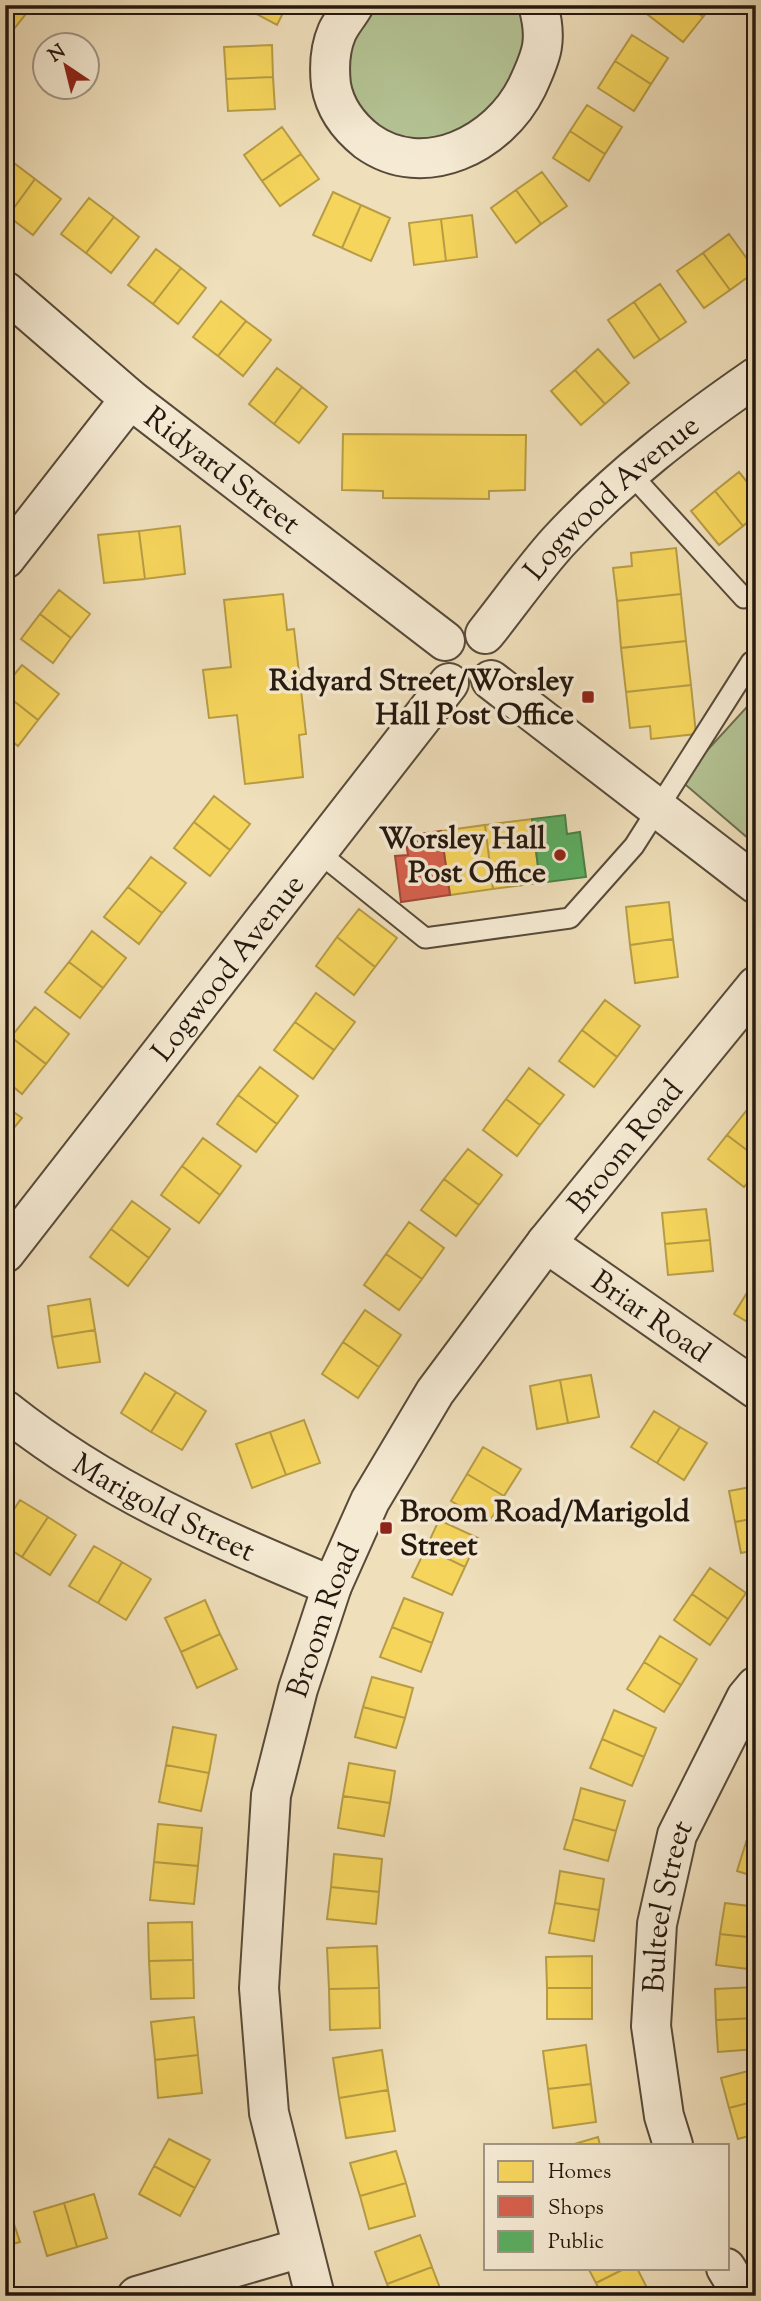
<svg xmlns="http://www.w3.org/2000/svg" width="761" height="2301" font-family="'Sorts Mill Goudy',serif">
<rect width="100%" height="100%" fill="#efdfbb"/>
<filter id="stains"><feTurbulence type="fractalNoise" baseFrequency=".00286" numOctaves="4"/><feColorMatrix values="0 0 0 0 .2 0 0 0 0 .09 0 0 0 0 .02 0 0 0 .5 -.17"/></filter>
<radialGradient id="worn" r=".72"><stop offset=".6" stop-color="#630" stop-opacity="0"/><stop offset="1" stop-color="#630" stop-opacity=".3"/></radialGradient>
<path fill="#b4c394" stroke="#6c6e51" stroke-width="2" d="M354 5H538L537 65 443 157 353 131 337 32Z
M756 697V845L680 780Z"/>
<path fill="#f6d55c" stroke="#b79c45" stroke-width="2" d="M5 5H33L9 35 5 32Z
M240 5H287L277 25Z
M654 5H688L703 17 683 42 647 14Z
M688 5H712L703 17Z
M632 35 668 58 651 84 615 61Z
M272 45 273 77 226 79 224 47Z
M615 61 651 84 634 111 598 88Z
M273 77 275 109 228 111 226 79Z
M587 105 622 127 605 154 570 131Z
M282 127 301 154 262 181 244 155Z
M570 131 605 154 589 181 553 158Z
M301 154 319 179 280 206 262 181Z
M10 160 35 179 8 216 5 167Z
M542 172 567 206 541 224 516 190Z
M35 179 61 199 33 235 8 216Z
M516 190 541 224 516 243 491 208Z
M333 192 361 205 342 248 313 235Z
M89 198 114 217 86 253 61 234Z
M361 205 390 218 371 261 342 248Z
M472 215 477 257 446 261 441 219Z
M114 217 139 237 111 273 86 253Z
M441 219 446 261 414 265 409 223Z
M729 234 756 271 730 290 703 253Z
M156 249 181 268 153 304 128 285Z
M703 253 730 290 704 308 677 271Z
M181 268 206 288 178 324 153 304Z
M660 284 686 322 660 340 634 302Z
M221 301 246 321 218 356 193 337Z
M634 302 660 340 634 358 608 320Z
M246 321 271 340 243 376 218 356Z
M598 349 629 383 605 404 575 370Z
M277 368 302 387 274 424 249 404Z
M575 370 605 404 581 425 551 391Z
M302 387 327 407 299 443 274 424Z
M343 434 526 435 525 490 489 491V499L383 498V491L342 490Z
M739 472 756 493V515L743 526 715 491Z
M715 491 743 526 719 545 691 511Z
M180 526 185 574 145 579 139 531Z
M139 531 145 579 104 583 98 535Z
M676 548 681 594 617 601 613 568 632 566 631 553Z
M59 590 90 614 71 638 40 614Z
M283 594 287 630 294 629 306 734 299 735 303 777 245 784 237 715 209 718 203 670 231 667 224 600Z
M681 594 686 641 621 648 617 601Z
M40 614 71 638 53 663 21 639Z
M686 641 691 685 626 692 621 648Z
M22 665 59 694 38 720 5 694V686Z
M691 685 696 734 651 739 650 726 630 728 626 692Z
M5 694 38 720 18 746 5 736Z
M214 796 250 824 230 850 194 822Z
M532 819 540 883 493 889 485 825Z
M194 822 230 850 210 876 174 848Z
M485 825 493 889 450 895 441 831Z
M151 857 186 883 162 913 128 887Z
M128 887 162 913 139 944 104 917Z
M669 902 673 939 630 945 626 907Z
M359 909 397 938 375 967 337 937Z
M92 931 126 958 103 988 69 962Z
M337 937 375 967 354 995 316 966Z
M673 939 678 977 635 983 630 945Z
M69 962 103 988 80 1018 45 992Z
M316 993 355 1022 334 1050 295 1022Z
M605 1000 640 1026 617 1057 582 1030Z
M35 1007 69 1034 46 1064 11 1037Z
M295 1022 334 1050 313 1079 274 1050Z
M582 1030 617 1057 594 1087 559 1061Z
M11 1037 46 1064 22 1094 5 1080V1045Z
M260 1067 298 1096 277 1124 238 1095Z
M529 1068 564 1095 540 1125 506 1099Z
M238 1095 277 1124 256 1152 217 1124Z
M506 1099 540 1125 517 1156 483 1130Z
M5 1106 22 1118 5 1139Z
M747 1110 756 1117V1157L727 1135Z
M727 1135 756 1157V1172L744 1187 708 1159Z
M203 1138 241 1166 220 1195 182 1166Z
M468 1149 502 1175 479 1205 444 1179Z
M182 1166 220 1195 199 1223 161 1195Z
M444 1179 479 1205 456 1236 421 1210Z
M132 1201 170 1229 149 1258 111 1229Z
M706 1209 710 1240 665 1244 662 1213Z
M409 1222 444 1248 422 1279 386 1254Z
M111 1229 149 1258 128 1286 90 1257Z
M710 1240 713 1271 668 1275 665 1244Z
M386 1254 422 1279 399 1310 364 1285Z
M756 1278V1327L734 1314Z
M90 1299 95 1330 52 1337 48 1306Z
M365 1310 401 1335 379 1367 343 1342Z
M95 1330 100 1362 58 1368 52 1337Z
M343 1342 379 1367 358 1398 322 1374Z
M145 1373 176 1392 151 1432 121 1413Z
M591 1375 599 1417 568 1423 560 1380Z
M560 1380 568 1423 537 1429 530 1386Z
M176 1392 206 1411 182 1450 151 1432Z
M654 1411 680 1427 657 1463 631 1447Z
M304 1420 320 1463 286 1475 270 1432Z
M680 1427 707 1443 684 1480 657 1463Z
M270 1432 286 1475 252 1488 236 1444Z
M483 1447 521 1469 504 1496 467 1474Z
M467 1474 504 1496 489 1523 451 1501Z
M756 1486V1518L735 1522 729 1491Z
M20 1500 48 1517 22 1557 5 1546V1523Z
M48 1517 76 1535 50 1575 22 1557Z
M756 1518V1550L741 1553 735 1522Z
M439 1520 478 1538 465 1567 426 1548Z
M94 1546 122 1562 98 1603 69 1586Z
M426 1548 465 1567 452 1595 412 1577Z
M122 1562 151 1579 126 1620 98 1603Z
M710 1568 746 1593 728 1619 692 1594Z
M692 1594 728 1619 710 1645 674 1620Z
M404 1598 443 1613 432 1643 392 1627Z
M205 1600 220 1634 181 1652 165 1618Z
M392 1627 432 1643 421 1672 380 1657Z
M220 1634 237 1669 197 1688 181 1652Z
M660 1636 697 1659 681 1685 644 1662Z
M644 1662 681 1685 664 1712 627 1689Z
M372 1677 413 1688 405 1718 363 1707Z
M363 1707 405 1718 396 1748 355 1737Z
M614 1710 656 1728 644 1757 602 1739Z
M173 1727 216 1735 209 1773 166 1765Z
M602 1739 644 1757 632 1786 590 1768Z
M349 1763 395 1771 390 1803 343 1796Z
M166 1765 209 1773 201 1811 159 1802Z
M581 1788 625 1801 616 1831 573 1819Z
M343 1796 390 1803 384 1836 338 1828Z
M573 1819 616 1831 608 1861 564 1849Z
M753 1820 756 1821V1877L737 1871Z
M158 1824 202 1828 198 1866 154 1862Z
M334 1854 382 1859 379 1892 331 1887Z
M154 1862 198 1866 194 1904 150 1900Z
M560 1871 604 1879 599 1910 555 1903Z
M331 1887 379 1892 376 1924 327 1919Z
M555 1903 599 1910 594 1941 549 1933Z
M725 1903 756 1907V1938L720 1934Z
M192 1922 193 1960 149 1961 148 1923Z
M720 1934 756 1938V1970L716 1965Z
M377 1946 379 1988 329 1989 327 1948Z
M592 1956V1988H547L546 1957Z
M193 1960 194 1998 151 1999 149 1961Z
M756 1987V2018L716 2020 715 1989Z
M379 1988 380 2028 330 2030 329 1989Z
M547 1988H592V2019H547Z
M194 2017 198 2055 155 2060 151 2022Z
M756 2018V2049L718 2052 716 2020Z
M586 2045 591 2084 548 2089 543 2051Z
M382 2050 388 2090 339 2098 333 2058Z
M198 2055 202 2093 158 2098 155 2060Z
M756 2069V2101L729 2108 721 2078Z
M591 2084 596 2122 553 2128 548 2089Z
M388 2090 395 2131 346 2138 339 2098Z
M756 2101V2134L738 2139 729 2108Z
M598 2137 600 2145H571Z
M169 2139 210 2160 195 2188 154 2166Z
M396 2151 406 2183 360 2196 350 2163Z
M154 2166 195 2188 180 2216 139 2194Z
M406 2183 415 2216 369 2229 360 2196Z
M94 2194 107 2238 77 2247 64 2203Z
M5 2197 20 2242 5 2246Z
M64 2203 77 2247 47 2256 34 2212Z
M420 2235 432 2267 387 2284 375 2252Z
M432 2267 443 2296H392L387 2284Z
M588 2268H626L596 2283Z
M626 2268H637L651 2296H602L596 2283Z"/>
<path fill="#d6604d" stroke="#a14a3a" stroke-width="2" d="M441 831 450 895 401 902 395 856 408 855 405 836Z"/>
<path fill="#5aae61" stroke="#4a8148" stroke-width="2" d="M565 815 567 834 580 832 586 877 540 883 532 819Z"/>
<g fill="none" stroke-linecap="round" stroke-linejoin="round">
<g stroke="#584a39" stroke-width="23">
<path id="lane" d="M629 472 744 598
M318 852 425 938 570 918 634 846 751 662"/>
</g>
<g stroke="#584a39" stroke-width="42">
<g id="street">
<path d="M354 5C349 14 341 23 337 32 330 48 329 67 331 85 335 109 348 126 367 141 424 182 499 144 527 87 542 55 548 40 538 5"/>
<path id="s1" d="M5 291 130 399 445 641"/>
<path d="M5 559 130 399"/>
<path id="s2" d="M485 634C509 604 532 571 558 542 617 478 685 426 756 377"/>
<path d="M491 680 756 884"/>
<path id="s3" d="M546 1243 756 1389"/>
<path id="s4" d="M5 1253 449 683"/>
<path id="s5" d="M5 1410C107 1491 213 1536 332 1586"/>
<path id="s6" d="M673 2145 664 2116 651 2026 657 1924 677 1835 746 1698 756 1686"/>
<path d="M726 2268 743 2296"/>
<path d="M137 2296 301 2248"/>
<path id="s7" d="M315 2296 269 2113 259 1988 271 1795 298 1689 332 1586 370 1501 435 1392 546 1243 756 986"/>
</g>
</g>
<use href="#lane" stroke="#f5ead3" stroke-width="19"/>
<use href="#street" stroke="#f5ead3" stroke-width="38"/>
</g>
<g fill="#8f2418" stroke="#f5ead3" stroke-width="2.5">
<rect x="581" y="690" width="14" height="14" rx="3.5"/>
<circle cx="560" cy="855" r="7"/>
<rect x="379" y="1521" width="14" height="14" rx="3.5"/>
</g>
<g text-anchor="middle" stroke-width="7" stroke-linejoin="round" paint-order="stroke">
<g font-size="30" fill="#25180e" stroke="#f5ead3">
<text dy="10" stroke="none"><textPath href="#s1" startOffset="282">Ridyard Street</textPath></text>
<text dy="10" stroke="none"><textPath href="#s2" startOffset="187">Logwood Avenue</textPath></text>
<text dy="10" stroke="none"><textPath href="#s4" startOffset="362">Logwood Avenue</textPath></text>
<text dy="10" stroke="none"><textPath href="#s7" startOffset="1256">Broom Road</textPath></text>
<text dy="10" stroke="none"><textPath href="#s3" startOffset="128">Briar Road</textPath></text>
<text dy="10" stroke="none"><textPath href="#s5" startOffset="187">Marigold Street</textPath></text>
<text dy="10" stroke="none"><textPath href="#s7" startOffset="690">Broom Road</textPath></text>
<text dy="10" stroke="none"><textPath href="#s6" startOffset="242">Bulteel Street</textPath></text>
</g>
<g font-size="30" font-weight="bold" fill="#25180e" stroke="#f5ead3" text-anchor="end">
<text x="574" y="690">Ridyard Street/Worsley<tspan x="574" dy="34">Hall Post Office</tspan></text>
<text x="546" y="848">Worsley Hall<tspan x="546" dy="34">Post Office</tspan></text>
<text x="400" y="1521" text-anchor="start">Broom Road/Marigold<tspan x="400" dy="34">Street</tspan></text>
</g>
</g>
<rect width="761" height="2301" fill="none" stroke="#efdfbb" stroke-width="28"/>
<rect x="7" y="7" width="747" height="2287" fill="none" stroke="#25180e" stroke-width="3.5"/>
<rect x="14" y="14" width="733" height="2273" fill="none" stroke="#25180e" stroke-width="2"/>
<rect x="484" y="2144" width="245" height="126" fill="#f5ead3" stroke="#a29684" stroke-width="2"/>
<rect x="498" y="2161" width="35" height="21" fill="#f6d55c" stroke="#a29684" stroke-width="2"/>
<text x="548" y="2178" font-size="21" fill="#25180e">Homes</text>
<rect x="498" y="2196" width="35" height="21" fill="#d6604d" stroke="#a29684" stroke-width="2"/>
<text x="548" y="2214" font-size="21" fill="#25180e">Shops</text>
<rect x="498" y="2231" width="35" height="21" fill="#5aae61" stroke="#a29684" stroke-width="2"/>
<text x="548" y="2248" font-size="21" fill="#25180e">Public</text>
<g transform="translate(66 66) rotate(325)"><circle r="33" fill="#f5ead3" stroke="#a29684" stroke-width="2"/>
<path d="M0-5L12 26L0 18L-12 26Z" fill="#8f2418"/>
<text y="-10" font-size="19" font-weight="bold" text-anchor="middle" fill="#25180e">N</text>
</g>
<rect width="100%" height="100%" filter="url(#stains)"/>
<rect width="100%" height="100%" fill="url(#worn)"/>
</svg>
